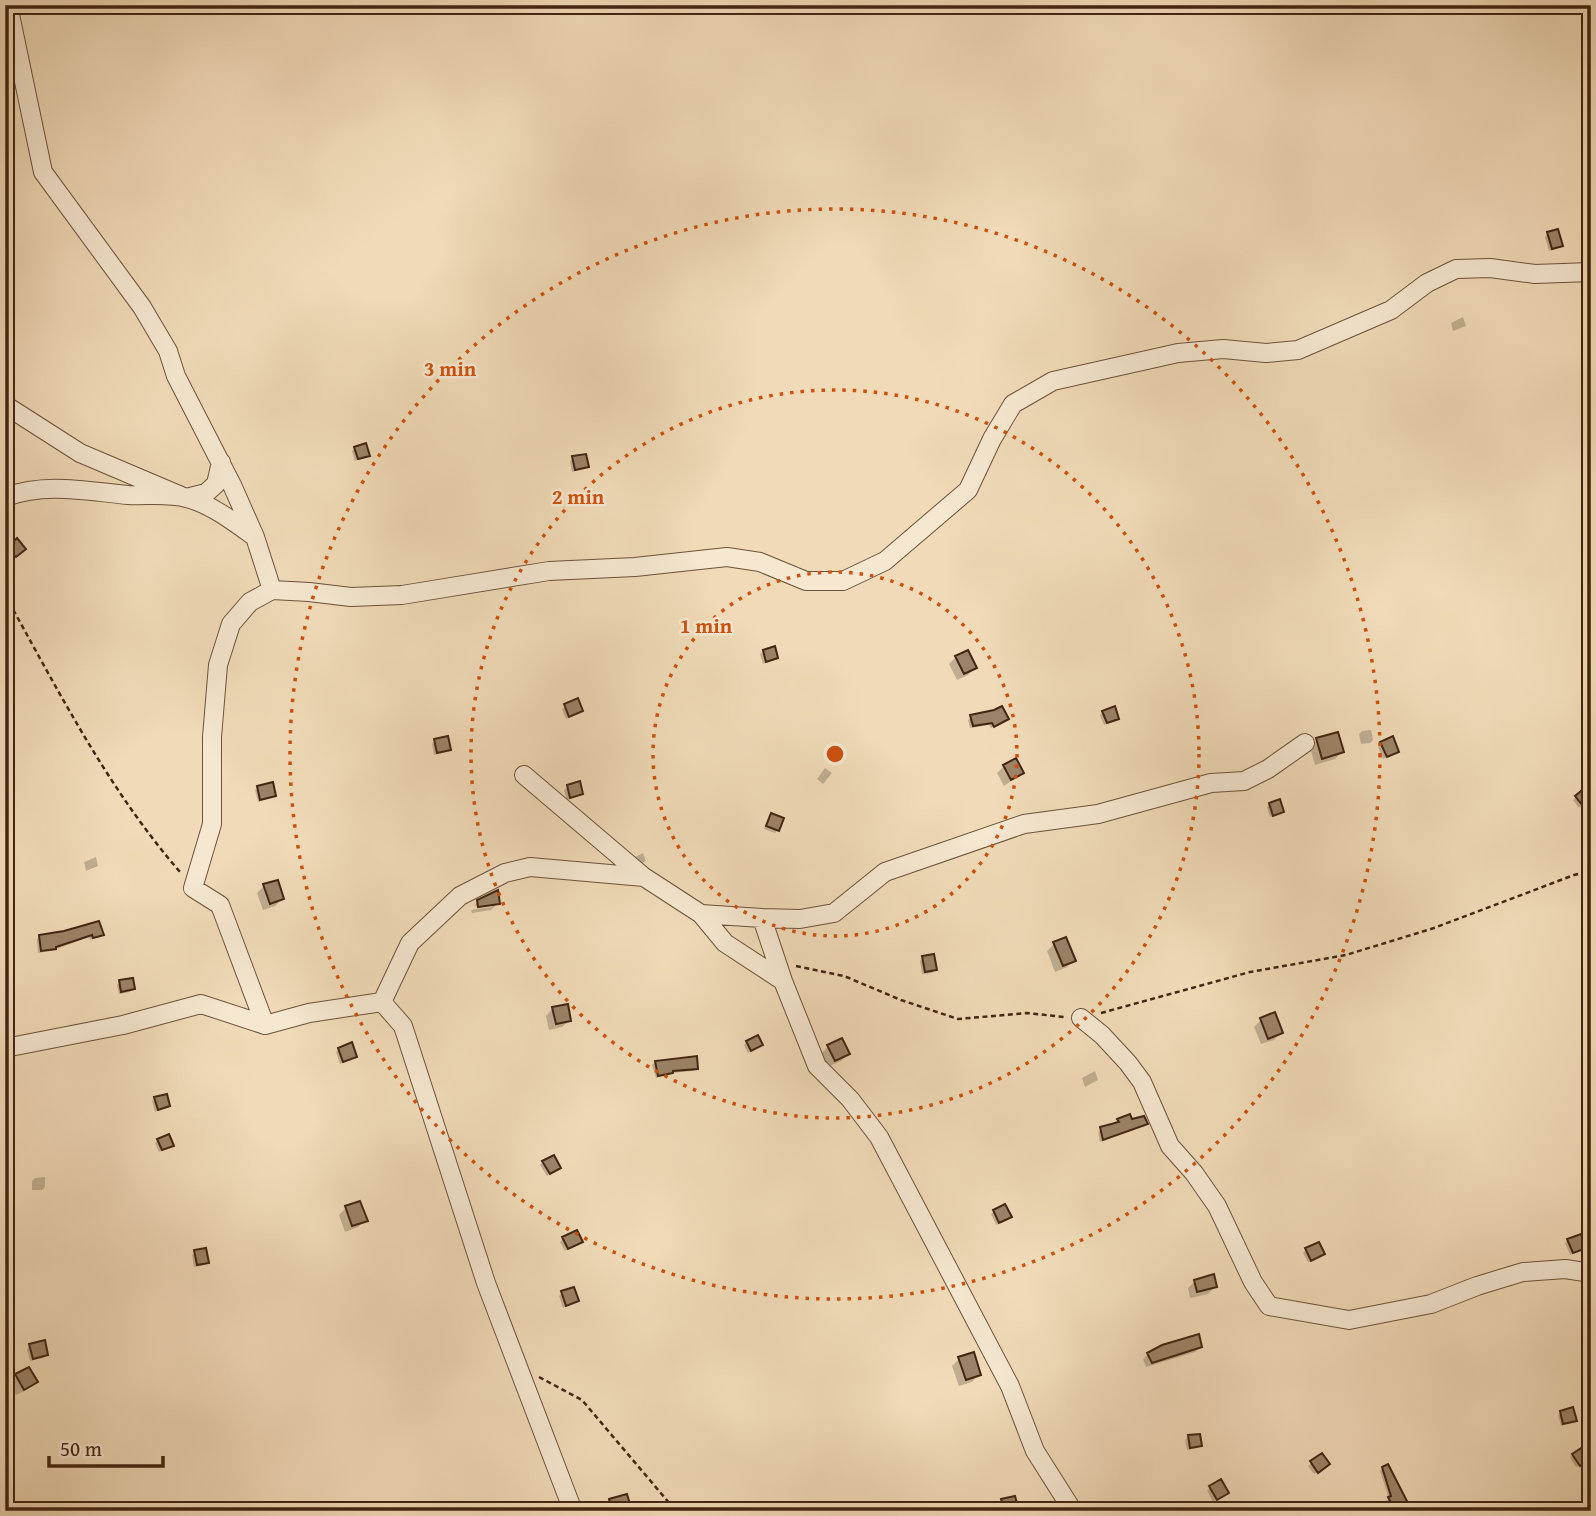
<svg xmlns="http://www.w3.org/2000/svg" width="1596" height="1516" font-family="'Gentium Book Plus',serif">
<rect width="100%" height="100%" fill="#f0dab7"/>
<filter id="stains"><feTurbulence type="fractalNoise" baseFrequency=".00286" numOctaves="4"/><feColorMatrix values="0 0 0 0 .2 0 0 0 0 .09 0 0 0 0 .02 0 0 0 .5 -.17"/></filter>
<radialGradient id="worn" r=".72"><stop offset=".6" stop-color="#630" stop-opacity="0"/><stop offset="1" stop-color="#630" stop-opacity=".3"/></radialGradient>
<path fill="#0003" d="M1548 233 1561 245 1558 248 1549 251 1545 237Z
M1463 317 1466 326 1453 331 1451 323Z
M355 448 368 455 355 461 352 451Z
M573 458 587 466 572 472 570 461Z
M17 541 24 548 12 559 5 552Z
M763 651 776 658 763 664 760 654Z
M956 657 975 668 968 675 957 680 949 664Z
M577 701 581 710 566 719 562 709Z
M1103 712 1117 719 1104 725 1100 715Z
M971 717 1004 721 991 728 989 725 970 728 968 720Z
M1371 730 1373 740 1370 743 1361 744 1359 734 1362 731Z
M1317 740 1342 752 1335 759 1315 765 1310 747Z
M435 741 449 749 434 755 432 744Z
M1381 744 1397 752 1383 759 1378 747Z
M1004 766 1022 773 1004 786 997 773Z
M825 768 832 773 823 784 817 779Z
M258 787 274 796 258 802 255 790Z
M567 787 582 793 567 800 564 790Z
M1585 789 1591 798 1579 808 1573 800Z
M1270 804 1282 812 1270 817 1267 807Z
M772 815 778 830 775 833 764 829Z
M643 853 646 861 641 864 633 858Z
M96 857 98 866 86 871 84 862Z
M264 886 282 899 275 906 263 910 257 893Z
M478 901 498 903 491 910 472 913 471 910 492 907V903L474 906Z
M102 934 90 940 89 937 51 951 38 953 37 939 40 936Z
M1054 944 1074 960 1067 967 1055 972 1047 951Z
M923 958 935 969 932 973 922 974 920 961Z
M120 982 133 989 130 992 119 994 117 985Z
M553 1008 570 1020 562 1027 549 1030 546 1016Z
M1261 1020 1281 1032 1274 1040 1261 1044 1254 1027Z
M841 1040 848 1054 841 1061 827 1067 821 1054 828 1047Z
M747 1042 761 1045 748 1053 744 1045Z
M339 1049 355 1057 340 1064 336 1052Z
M655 1062 696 1068 693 1071 671 1073 656 1078 652 1065Z
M1095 1071 1098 1080 1085 1087 1082 1078Z
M155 1098 168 1106 155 1112 152 1101Z
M1118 1120 1146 1124 1100 1142 1098 1132Z
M158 1140 172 1145 159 1152 155 1143Z
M543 1162 556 1170 547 1176 540 1165Z
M45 1177V1187L42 1190H32V1181L35 1178Z
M1005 1206 1009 1217 996 1225 991 1214Z
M346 1208 366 1220 358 1227 345 1232 339 1215Z
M563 1239 581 1242 565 1251 560 1242Z
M1568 1240 1585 1248 1570 1255 1565 1243Z
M1306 1250 1320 1257 1308 1262 1303 1253Z
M195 1252 207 1262 204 1265 194 1267 192 1255Z
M1195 1281 1215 1287 1208 1294 1190 1298 1188 1288Z
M562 1293 577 1301 563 1308 559 1296Z
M30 1346 46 1355 43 1358 30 1361 27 1349Z
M1201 1347 1195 1352 1146 1367 1143 1359 1148 1354Z
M959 1359 979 1374 972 1382 959 1386 952 1366Z
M17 1376 35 1382 28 1389 16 1395 9 1383Z
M1561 1412 1575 1420 1561 1426 1558 1415Z
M1188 1437 1200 1445 1197 1448 1187 1450 1185 1440Z
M1322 1455 1325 1467 1314 1474 1308 1466Z
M1573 1455 1585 1462 1576 1467 1570 1458Z
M1383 1468 1407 1505 1398 1511H1391L1386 1501 1389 1499 1380 1471Z
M1221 1481 1224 1496 1213 1502 1207 1490Z
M610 1500 629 1511H604L603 1508Z
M1002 1501 1016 1511H1001L999 1504Z"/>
<path fill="#9c8368" stroke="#422512" stroke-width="2" d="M1558 229 1563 246 1552 249 1547 232Z
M366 443 370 456 358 459 354 447Z
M586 454 589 467 575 470 572 456Z
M17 538 26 549 16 557 7 548Z
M775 646 778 658 766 662 763 650Z
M968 650 977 668 964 674 955 656Z
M578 698 583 711 569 717 564 704Z
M1002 706 1009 719 994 727 992 723 973 726 970 715 994 710Z
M1115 706 1119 719 1107 723 1102 711Z
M1338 732 1344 752 1322 759 1316 738Z
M448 736 451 750 437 753 434 739Z
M1393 736 1399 752 1387 757 1380 742Z
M1016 758 1024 773 1011 780 1003 765Z
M580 781 583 794 570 798 567 785Z
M273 782 276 796 260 800 257 786Z
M1586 787 1591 793V800L1583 806 1575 796Z
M1280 799 1284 812 1273 816 1269 803Z
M771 813 784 818 779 831 766 826Z
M278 880 284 899 270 904 263 884Z
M498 890 500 904 478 907 477 900Z
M99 921 104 935 93 938 92 935 56 947V949L41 951 39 935 64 931Z
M1066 937 1076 961 1063 966 1053 942Z
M934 954 937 970 925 972 922 956Z
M133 978 135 989 121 992 119 980Z
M568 1004 571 1021 556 1024 552 1007Z
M1275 1012 1283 1033 1268 1039 1260 1018Z
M758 1035 763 1045 751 1051 746 1041Z
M842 1038 850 1054 835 1061 827 1045Z
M352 1042 357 1057 343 1062 338 1048Z
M697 1056 698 1069 673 1071V1073L658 1076 655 1061Z
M167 1094 170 1106 158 1110 154 1097Z
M1130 1114 1132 1119 1144 1116 1148 1124 1103 1140 1100 1127 1119 1122 1117 1119Z
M169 1134 174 1146 162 1150 157 1139Z
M554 1155 561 1168 550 1174 542 1161Z
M360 1201 368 1221 352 1226 345 1206Z
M1005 1204 1012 1217 999 1223 993 1210Z
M577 1230 583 1242 568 1249 562 1237Z
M1581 1234 1587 1248 1573 1253 1567 1239Z
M1319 1242 1325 1254 1311 1261 1305 1248Z
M206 1248 209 1263 197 1265 194 1250Z
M1214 1274 1217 1287 1197 1292 1194 1280Z
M574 1287 579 1301 566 1306 561 1291Z
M1199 1334 1202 1347 1152 1363 1147 1353 1162 1345Z
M45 1340 48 1355 33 1359 29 1344Z
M974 1352 981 1375 966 1380 958 1357Z
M29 1367 38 1382 24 1390 15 1374Z
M1573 1407 1577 1421 1563 1424 1560 1411Z
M1200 1434 1202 1446 1190 1448 1188 1435Z
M1583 1447 1590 1459 1580 1466 1572 1454Z
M1322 1453 1330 1464 1318 1473 1310 1461Z
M1388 1464 1409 1505 1398 1511H1395L1388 1497 1391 1496 1382 1467Z
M1221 1479 1229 1493 1217 1500 1209 1486Z
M627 1494 632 1511H612L609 1499Z
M1015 1496 1019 1511H1005L1001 1499Z"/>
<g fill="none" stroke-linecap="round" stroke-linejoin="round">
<g stroke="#6e523b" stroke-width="20">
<path id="minor" d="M8 5 43 172 142 307 168 351 176 376 232 485 255 537 272 590 309 592 351 597 402 595 549 571 635 567 727 557 760 562 806 581H843L885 561 968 490 992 439 1013 404 1053 381 1178 353 1223 349 1266 353 1298 350 1391 310 1427 283 1456 269 1490 268 1535 274 1591 272
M5 405 80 453 186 498 206 493 216 484 221 462
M5 497C47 482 85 491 128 495 146 496 169 493 187 498 210 504 233 521 252 535
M524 775 644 877 701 914 762 918 783 981
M701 914 725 943 783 981 817 1066 850 1099 879 1137 1010 1386 1035 1451 1073 1511
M762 918 800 919 834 913 885 872 1024 824 1098 814 1211 783 1244 781 1268 769 1305 743
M382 1002 410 943 460 896 505 873 530 867 644 877
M1081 1018 1102 1035 1128 1063 1142 1082 1170 1146 1194 1173 1217 1206 1253 1282 1269 1306 1349 1320 1431 1304 1477 1286 1523 1272 1565 1269 1591 1273
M265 1025 220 905 193 888 212 824V737L218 665 231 624 250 602 272 590
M5 1048 123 1025 201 1004 265 1025 309 1013 382 1002 403 1026 486 1283 573 1511"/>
</g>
<path stroke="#422512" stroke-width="2.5" stroke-dasharray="5 3.5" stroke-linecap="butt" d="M5 595C58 690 108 789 180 872
M796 966 844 976 901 1000 958 1019 1027 1013 1064 1017
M1101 1013 1250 972 1346 955 1434 928 1574 875 1591 871
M539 1377 582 1400 676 1511"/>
<use href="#minor" stroke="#f5e7d0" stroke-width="18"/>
</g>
<g fill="none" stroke="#cf510d" stroke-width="3.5" stroke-dasharray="3.5 7">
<circle cx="835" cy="754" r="182"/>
<circle cx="835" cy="754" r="364"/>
<circle cx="835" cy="754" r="545"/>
</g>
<circle cx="835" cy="754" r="10" fill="#cf510d" stroke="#f5e7d0" stroke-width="3.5"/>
<g font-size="21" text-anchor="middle" font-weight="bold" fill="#cf510d" stroke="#f5e7d0" stroke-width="5" stroke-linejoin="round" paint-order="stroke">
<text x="450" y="376">3 min</text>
<text x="578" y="504">2 min</text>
<text x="706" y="633">1 min</text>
</g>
<rect width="1596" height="1516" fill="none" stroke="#f0dab7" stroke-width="28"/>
<rect x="7" y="7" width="1582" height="1502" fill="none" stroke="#422512" stroke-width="3.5"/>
<rect x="14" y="14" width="1568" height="1488" fill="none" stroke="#422512" stroke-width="2"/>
<path d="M49 1456v10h114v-10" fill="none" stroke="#422512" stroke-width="3.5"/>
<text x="60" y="1456" font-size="21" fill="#422512" stroke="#f5e7d0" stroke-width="5" paint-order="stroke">50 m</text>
<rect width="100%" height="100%" filter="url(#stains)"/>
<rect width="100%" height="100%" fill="url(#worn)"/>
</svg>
